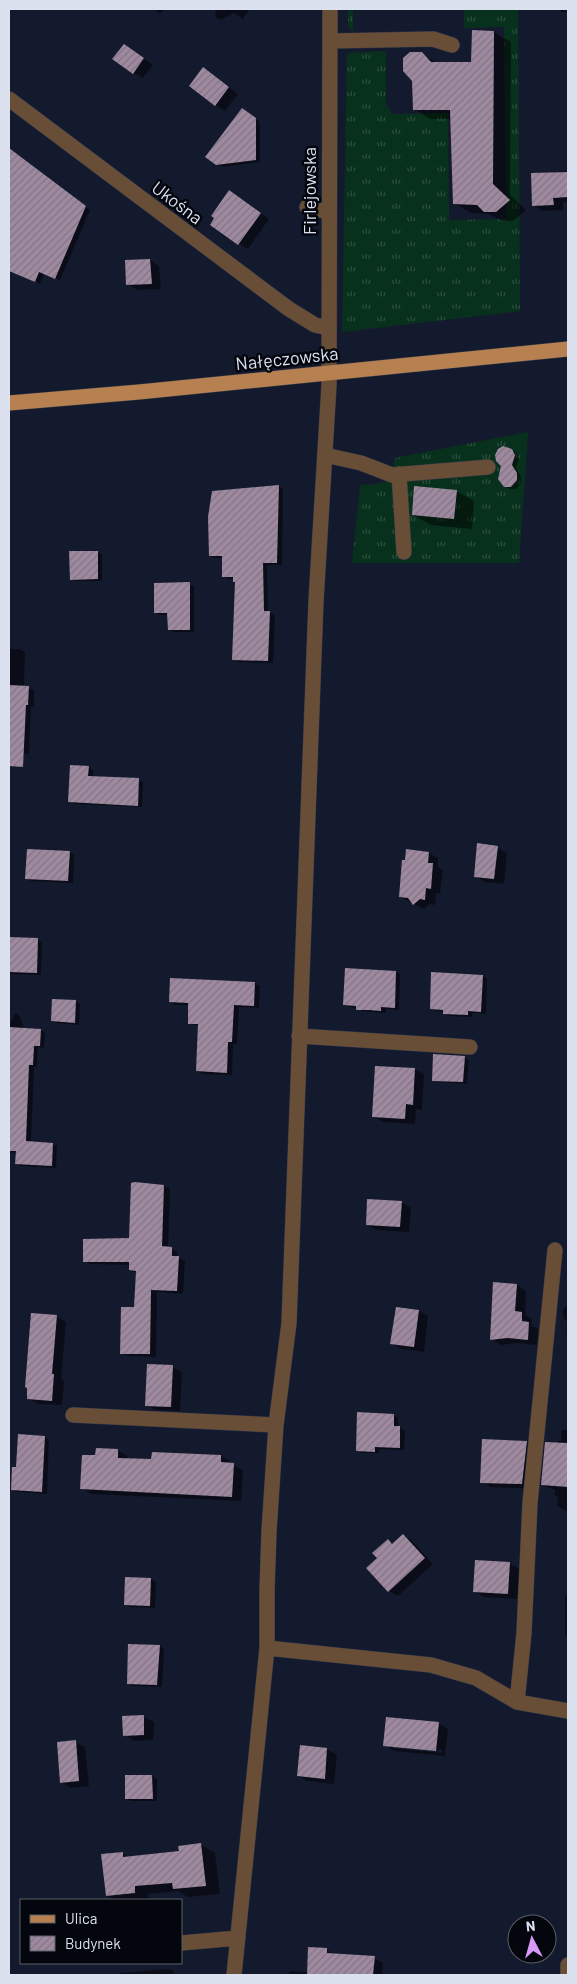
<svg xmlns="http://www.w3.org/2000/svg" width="577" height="1984" font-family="Barlow,sans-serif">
<defs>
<pattern id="grass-tufts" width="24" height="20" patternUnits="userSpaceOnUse" patternTransform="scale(1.25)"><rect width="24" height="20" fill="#08311d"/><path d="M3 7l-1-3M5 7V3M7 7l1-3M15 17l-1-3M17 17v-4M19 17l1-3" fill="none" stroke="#2b4f3e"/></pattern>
<pattern id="building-hatch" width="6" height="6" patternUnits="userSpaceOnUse" patternTransform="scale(1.25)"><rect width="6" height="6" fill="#9e899f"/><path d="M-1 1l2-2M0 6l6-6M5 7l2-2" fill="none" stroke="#827485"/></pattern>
</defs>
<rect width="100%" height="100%" fill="#141a2d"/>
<path fill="url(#grass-tufts)" d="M348 9H353V32L348 26Z
M464 9H518L520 311 342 332 347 56 349 53 386 51V103L392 114 448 113 449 220 507 219 504 27 464 28Z
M528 432 519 563H352L360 485C386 484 390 484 395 458Z"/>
<path fill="#0007" fill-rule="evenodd" d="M153 9H164L160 14Z
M216 9H250L243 19 234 13 221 20 215 17Z
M557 9H568V11L562 12Z
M473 31 494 32 511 42 510 195 526 210 513 221H502L489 214 471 213 454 203 452 119H431L414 109 421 54 438 63H472Z
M134 52 153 65 143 78 134 73Z
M204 69 238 94 225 111 215 105Z
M247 112 260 122V162L222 167 217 164Z
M9 149 90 210 60 280 44 274 40 284 9 270Z
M568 171V202L563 203V210L543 211 533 205 554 172Z
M239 198 269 219 248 249 239 244Z
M150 260 159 266 161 289 137 290 128 284Z
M512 450 517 453 519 459 516 468 521 477V483L516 489H510L505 486 502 466Z
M279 486 283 489 282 565H267L268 612 275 615 273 663 238 662 233 659 236 583 234 579H228L224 576 223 558H215L210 555Z
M456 491 474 501 472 529 431 525 413 515Z
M98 552 102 554V581H76L71 579Z
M189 584 194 586V632H174L169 630V615H160L156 613Z
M9 649H20L25 652 24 687 34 690V707H31L29 754 9 753Z
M89 767 93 770V777L139 780 143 782 142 807 74 804 70 801Z
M497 847 507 853 504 884 485 882 475 876Z
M70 853 74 855 73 883 31 881 27 878Z
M429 853 438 858V867L443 870 440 893H436L435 905 430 904 424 909 400 897Z
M9 938 38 940 42 942 41 975 9 974Z
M396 972 400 974 399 1010 386 1009V1013L362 1011 358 1008 349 1007 344 1005Z
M483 976 487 979 486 1014 472 1013V1017L449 1016 444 1012 436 1011 431 1009Z
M254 983 260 986 259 1008 239 1007 237 1044H233L232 1075 203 1074 197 1071 199 1026 189 1023V1005H175L170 1001Z
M75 1001 80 1004 79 1025 57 1023 53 1021Z
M15 1013 19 1015 24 1029 40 1030 45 1032 44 1048 38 1047 37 1067H34L31 1143 53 1144 57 1146 56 1168 21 1166 17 1164V1153L9 1152V1026Z
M464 1057 469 1060 467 1084 437 1082 433 1080Z
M415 1069 424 1074 422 1110 416 1109 415 1124 383 1122 373 1116Z
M135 1184 164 1186 170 1189 168 1248 178 1252 177 1257 185 1261 183 1294 157 1292 156 1357 128 1356 122 1353 135 1308 136 1273 130 1270V1265L90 1264 84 1261 130 1240Z
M401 1202 411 1208 409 1232 377 1230 367 1225Z
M517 1285 526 1291 525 1315 532 1319 531 1325 538 1329 537 1345 517 1343 501 1345 491 1339Z
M568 1305V1334L566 1333 567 1322 563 1318V1309Z
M419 1311 428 1316 424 1352 401 1349 391 1343Z
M56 1316 66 1322 61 1379 64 1381 62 1405 38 1404 28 1398Z
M172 1367 182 1372 180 1411 156 1410 146 1405Z
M394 1415 398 1418V1427L405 1430 404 1450 379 1449V1453H362L357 1450Z
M562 1430H568V1512L557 1506 558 1497 555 1495V1490L542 1485 558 1441H561Z
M45 1437 49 1440 47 1494 17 1492 12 1490 17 1468Z
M526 1442 536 1448 532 1489 491 1487 481 1482Z
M118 1451 128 1456 127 1460 221 1456 230 1461V1464L243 1470 241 1501 91 1494 82 1488 96 1456Z
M403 1535 412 1541 433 1564 398 1596 389 1591 378 1558 388 1541 393 1544Z
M510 1564 520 1569 517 1599 484 1597 474 1591Z
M126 1579H151L156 1582 155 1608 130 1607 125 1604Z
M565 1595H568V1637L565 1635Z
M160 1646 164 1649 162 1687 133 1686 128 1683Z
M144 1717 154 1722 153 1740 134 1741 124 1735Z
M438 1723 448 1729 445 1756 394 1751 385 1745ZM393 1746 442 1750V1753L393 1748Z
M75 1742 85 1747 89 1786 71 1788 61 1782Z
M301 1747 327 1749 337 1755 334 1784 308 1781 298 1776Z
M152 1776 157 1779V1801H131L126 1799Z
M201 1845 215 1853 220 1894 188 1897 178 1891 148 1894 149 1900H115L107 1896 122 1853 130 1858 180 1852V1847Z
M327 1950 335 1955 374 1958 383 1963 382 1975H289L290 1971 308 1972Z
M169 1969 173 1971 174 1975H120V1973Z"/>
<path fill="url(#building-hatch)" d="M472 30 494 31 493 184 510 200 496 212H484L477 205 453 204 450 110H413L412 81 403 71V58L410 52H422L431 62H471Z
M124 44 144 58 133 74 112 59Z
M203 67 229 87 215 106 189 86Z
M242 108 256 118V160L216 165 205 157Z
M9 148 86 206 55 279 39 272 35 282 9 271Z
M568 172V197L553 198 554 205 532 206 531 173Z
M229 190 261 213 238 245 210 225 214 218 211 216Z
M150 259 152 284 126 285 125 260Z
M503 446 512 449 515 455 512 465 517 473V480L511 487H504L498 479 501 466 496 461 495 455 498 449Z
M279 485 277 563H263L264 611H270L268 661 232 660 235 582H233V577H222V556H209L208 517 212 491Z
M414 486 457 490 454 519 412 515Z
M69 551H98V579L70 580Z
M190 582V630H168L167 613H154V583Z
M9 685 29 686 28 705H26L23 767 9 766Z
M70 765 89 766 88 776 139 778 138 806 68 802Z
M477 843 498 846 494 879 474 877Z
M27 849 70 851 68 881 25 879Z
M406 849 429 852 428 863H433L431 889 426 888 425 900 420 899 413 905 408 898 399 897 402 860H405Z
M9 937 38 938 37 973 9 972Z
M345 968 396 971 395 1008 381 1007V1011L369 1010H356V1006L343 1005Z
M431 972 483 975 481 1012 468 1011V1015L443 1014V1010L430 1009Z
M170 978 255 982 254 1006 234 1005 232 1042H228L227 1073 196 1071 198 1024H188V1003L169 1002Z
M52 999 76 1000 75 1023 51 1021Z
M9 1027 41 1029 40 1046H34L33 1065H29L26 1141 53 1143 52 1166 15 1164 16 1151H9Z
M433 1054 465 1056 463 1082 432 1081Z
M375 1066 415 1068 413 1105 406 1104 405 1119 372 1117Z
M135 1182 164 1185 162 1246 172 1247V1256H179L177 1291 151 1290 150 1354H120L121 1307H134L136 1271 129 1270V1262H83V1239L129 1238 131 1183Z
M367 1199 402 1201 400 1227 366 1225Z
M493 1282 517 1284 515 1311 522 1312V1321L529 1322 528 1340 507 1338 490 1340Z
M396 1307 419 1310 414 1347 390 1344Z
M31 1313 57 1315 52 1374H54L52 1401 27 1399V1388L25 1387Z
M147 1364 173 1365 171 1407 145 1406Z
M357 1412 394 1414V1426H400V1448L375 1447V1452L356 1451Z
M18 1434 45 1436 42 1492 11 1490 12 1467H16Z
M482 1439 527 1441 522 1484 480 1483Z
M545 1442 568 1443V1487L541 1485Z
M96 1448 118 1449V1458L151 1459 152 1452 221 1455V1462L234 1463 232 1497 80 1489 82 1455H95Z
M403 1534 425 1558 388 1592 366 1568 377 1558 372 1553 388 1539 392 1544Z
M475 1560 510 1562 508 1594 473 1592Z
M125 1577 151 1578 150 1606 124 1605Z
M128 1644 160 1645 157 1685 127 1684Z
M144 1715V1735L123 1736 122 1716Z
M386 1717 439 1722 436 1751 383 1746Z
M76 1740 79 1781 60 1783 57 1742Z
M300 1745 327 1748 325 1779 297 1776Z
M125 1775H152L153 1799H125Z
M201 1843 206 1886 173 1889 172 1883 135 1886V1893L106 1896 101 1854 123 1852V1857L179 1851 178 1846Z
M308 1947 327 1948V1953L375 1956 373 1975H307Z"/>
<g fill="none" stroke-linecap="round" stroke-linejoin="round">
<g stroke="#303648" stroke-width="16">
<path id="minor" d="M330 41 433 39 452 45
M9 99 289 309 315 325 328 328
M307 207 328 212
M325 455 361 463 392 475 488 467
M399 474 404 552
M299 1036 470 1047
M73 1415 276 1425
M267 1648 431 1665 476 1678 517 1702 568 1711
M517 1702 524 1633 530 1503 555 1250
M181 1943 238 1938
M234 1975 267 1648V1590L269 1531 276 1425 289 1323 316 601 329 385 330 9
M568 1975V1965"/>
</g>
<g stroke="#303648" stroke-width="16">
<path id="major" d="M9 403 139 392 568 349"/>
</g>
<use href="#minor" stroke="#684e37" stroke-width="15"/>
<use href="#major" stroke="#b68050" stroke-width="15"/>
</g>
<g text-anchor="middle" stroke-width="5" stroke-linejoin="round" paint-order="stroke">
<g font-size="18" fill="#dce1ef" stroke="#04060d">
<text transform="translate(310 191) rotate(-90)" y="6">Firlejowska</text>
<text transform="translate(177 203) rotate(37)" y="6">Ukośna</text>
<text transform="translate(287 359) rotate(-6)" y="6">Nałęczowska</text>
</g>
</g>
<rect width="577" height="1984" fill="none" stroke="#dce1ef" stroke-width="20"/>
<rect x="20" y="1899" width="162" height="65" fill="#04060d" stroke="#5a5e67"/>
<rect x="30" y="1915" width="25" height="8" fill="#b68050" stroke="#5a5e67"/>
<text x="65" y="1924" font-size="15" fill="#dce1ef">Ulica</text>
<rect x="30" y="1936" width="25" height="15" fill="url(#building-hatch)" stroke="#5a5e67"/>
<text x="65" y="1949" font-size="15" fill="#dce1ef">Budynek</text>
<g transform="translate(532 1939) rotate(354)"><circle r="24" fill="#04060d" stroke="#5a5e67"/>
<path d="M0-4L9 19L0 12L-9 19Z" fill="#d99af7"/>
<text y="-8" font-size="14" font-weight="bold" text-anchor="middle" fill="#dce1ef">N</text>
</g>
</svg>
